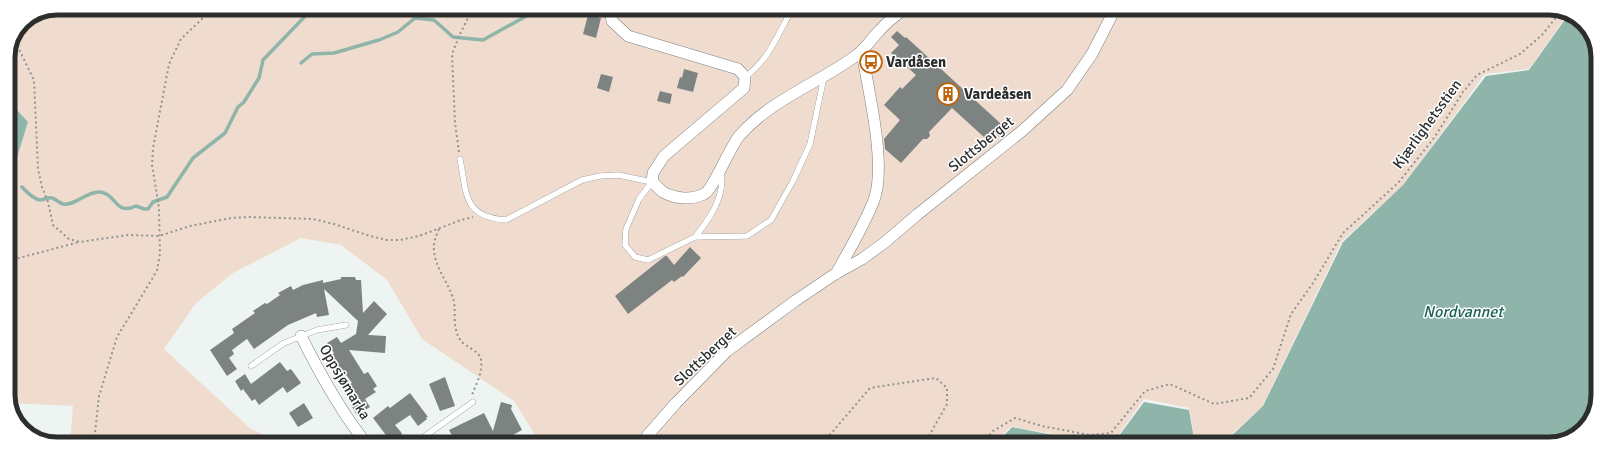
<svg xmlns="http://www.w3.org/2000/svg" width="1606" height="452" font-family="Signika,sans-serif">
<rect width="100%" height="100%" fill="#edf4f2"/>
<path fill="#f0dccf" d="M57 8 1561 10 1568 14 1529 69 1485 74 1403 185 1342 241 1262 407 1221 444H1196L1189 408 1144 399 1112 444H1103L1011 426 995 443H540L514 401 422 339 387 280 341 245 301 238 233 273 196 303 164 349 251 429 281 443 70 442 73 406 10 403 8 398V180L13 170 28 122 17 110 8 90V57L23 22Z"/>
<path fill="#8fb4aa" d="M1569 14 1586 25 1598 54 1596 407 1579 434 1549 444H1223L1263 406 1343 242 1403 185 1486 76 1529 70Z
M8 90 17 110 28 122 13 170 8 180Z
M1144 402 1189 410 1195 444H1113Z
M1012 427 1098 444 997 443Z"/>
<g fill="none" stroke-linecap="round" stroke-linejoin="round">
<path stroke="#8fb4aa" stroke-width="3.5" d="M301 63 312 54 334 53 379 40 398 32 415 18 434 20 453 37 483 40 539 9
M22 187C27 192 33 199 40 200 43 200 48 197 52 198 56 199 59 203 63 204 75 206 87 191 100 192 117 194 115 216 136 206L144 209H148L153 202 167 197 193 158 225 133 238 107 244 102 259 78 263 60 313 8"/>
</g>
<path fill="#7d8381" d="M588 15 601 18 596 38 583 34Z
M897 31 905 38 906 37 999 122 1006 130 999 137 992 130 985 138 952 108 929 132 930 136 927 139H923L901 163 885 149 884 139 900 120 884 105 900 87 902 89 916 75 891 53 899 45 891 37Z
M684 69 698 73 693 92 677 88 680 77 682 78Z
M601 74 613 77 609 92 597 88Z
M660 91 672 94 670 104 657 101Z
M690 247 701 258 683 277 682 276 674 282 672 280 628 314 615 296 665 256H667L674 265Z
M341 277H355L356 280H361L363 313 374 301 387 314 368 335 386 336 385 353 349 350 364 374 368 372 377 386 373 389 376 392 365 399 370 407 357 415 351 405 359 400 351 386 350 384 352 383 342 369 341 370 338 366 336 367 331 359 333 358 332 355 334 353 327 343 337 337 341 343 356 334 358 321 324 289 329 315 317 317 316 313 288 325 254 349 247 339 232 350 234 354 229 358 237 369 227 376 210 350 234 333 232 329 255 313 253 311 265 303 267 304 280 295 278 293 291 286 293 290 303 285 323 280V283L341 279Z
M280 362 287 371 291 369 301 383 287 393 283 387 259 405 255 399 252 401 243 389 241 391 235 381 245 374 251 384Z
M445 377 455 406 440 411 429 384Z
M410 393 428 417H426L427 419 418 426 410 415 395 425 401 432 403 437 396 443H392L373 418 388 406 390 408Z
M501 402 512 405 511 409 522 430 507 438 506 436 493 443H456L449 430 484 413 493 431Z
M304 403 313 418 298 427 289 413Z"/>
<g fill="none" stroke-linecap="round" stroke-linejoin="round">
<g stroke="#7a817f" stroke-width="6">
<path id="lane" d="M745 77C769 60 778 34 792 9
M460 159C467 194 463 217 506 220L582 180 600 176 618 175 652 182 639 199 626 229 625 245 635 257 648 260 695 237 747 236 771 220 793 181 810 144 824 77
M695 237C706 223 718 207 721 189 722 184 721 178 721 172
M251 366 284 343 317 330 346 325
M415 443 473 402"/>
</g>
<g stroke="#7a817f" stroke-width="12">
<path id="street" d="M610 9 612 21 628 36 738 69 745 77 744 88 664 156 653 173 652 182C656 185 659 189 663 192 675 199 692 200 704 194 713 190 730 146 740 135 772 99 819 83 857 55 866 48 872 38 880 30 887 22 896 15 905 9
M836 274C849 250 864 226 874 200 887 164 868 90 862 52
M301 336C319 372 340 411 366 443
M645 443 647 436 676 403 727 351 795 301 835 274 862 259 884 243 918 214 1022 131 1067 90 1092 54 1115 9"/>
</g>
<path stroke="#8f9492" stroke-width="2" stroke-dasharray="2 3" stroke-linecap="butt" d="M15 41 34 80 38 169 42 187 48 202 53 225 69 239 80 242 128 235 159 236 190 226 231 218 248 217 313 219 334 224 370 236 387 240H400L419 236 461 220 473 217
M459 152 455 123 452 54 460 34 473 8
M439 229C436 236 433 243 434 250 435 269 450 284 454 302 456 315 452 329 461 341 466 347 480 351 481 360 483 372 476 384 472 395
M8 261 79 242
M94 442 99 396 117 337 152 279 157 270 160 254 159 208 152 165 153 148 169 64 181 39 204 17 207 8
M823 443 870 388 936 378 947 388V404L925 443
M983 443 993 431 1015 418 1042 426 1090 435 1111 433 1145 391 1170 384 1214 404 1249 398 1273 369 1291 314 1313 283 1343 233 1398 183 1434 138 1463 92 1477 75 1520 54 1542 35 1562 10"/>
<use href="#lane" stroke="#fff" stroke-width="5.5"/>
<use href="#street" stroke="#fff" stroke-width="11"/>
</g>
<defs>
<g id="bus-ring" transform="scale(1.15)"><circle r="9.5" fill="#fff" stroke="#bd6109" stroke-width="1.5"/><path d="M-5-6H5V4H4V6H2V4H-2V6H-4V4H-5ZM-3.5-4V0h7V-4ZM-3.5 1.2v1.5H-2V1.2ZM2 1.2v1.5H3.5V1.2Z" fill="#bd6109"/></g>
<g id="building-ring" transform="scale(1.15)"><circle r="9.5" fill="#fff" stroke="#bd6109" stroke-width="1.5"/><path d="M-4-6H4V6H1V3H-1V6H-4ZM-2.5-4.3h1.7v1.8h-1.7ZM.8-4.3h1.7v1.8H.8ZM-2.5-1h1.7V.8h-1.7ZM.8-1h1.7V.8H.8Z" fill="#bd6109"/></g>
</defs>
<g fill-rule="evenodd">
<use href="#bus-ring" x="871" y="62"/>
<use href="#building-ring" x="948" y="94"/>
</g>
<g text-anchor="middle" stroke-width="3" stroke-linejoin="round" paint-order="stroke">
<g font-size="15" font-weight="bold" fill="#2c2e2d" stroke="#fff" text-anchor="start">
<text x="886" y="67">Vardåsen</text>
<text x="964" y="99">Vardeåsen</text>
</g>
<g font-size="15" fill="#2c2e2d" stroke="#fff">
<text transform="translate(1427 124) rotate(-54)" y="5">Kjærlighetsstien</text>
<text transform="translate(981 144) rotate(-39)" y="5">Slottsberget</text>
<text transform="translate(705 356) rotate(-43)" y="5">Slottsberget</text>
<text transform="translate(345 382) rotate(59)" y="5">Oppsjømarka</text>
</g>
<g font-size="16" font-style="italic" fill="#1a6253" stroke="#fff">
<text x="1463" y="317">Nordvannet</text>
</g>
</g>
<path d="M0 0H1606V452H0ZM57 15H1549A42 42 0 0 1 1591 57V395A42 42 0 0 1 1549 437H57A42 42 0 0 1 15 395V57A42 42 0 0 1 57 15Z" fill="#fff" fill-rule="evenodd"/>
<path fill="none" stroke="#2c2e2d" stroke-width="5" d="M57 15H1549A42 42 0 0 1 1591 57V395A42 42 0 0 1 1549 437H57A42 42 0 0 1 15 395V57A42 42 0 0 1 57 15Z"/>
</svg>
